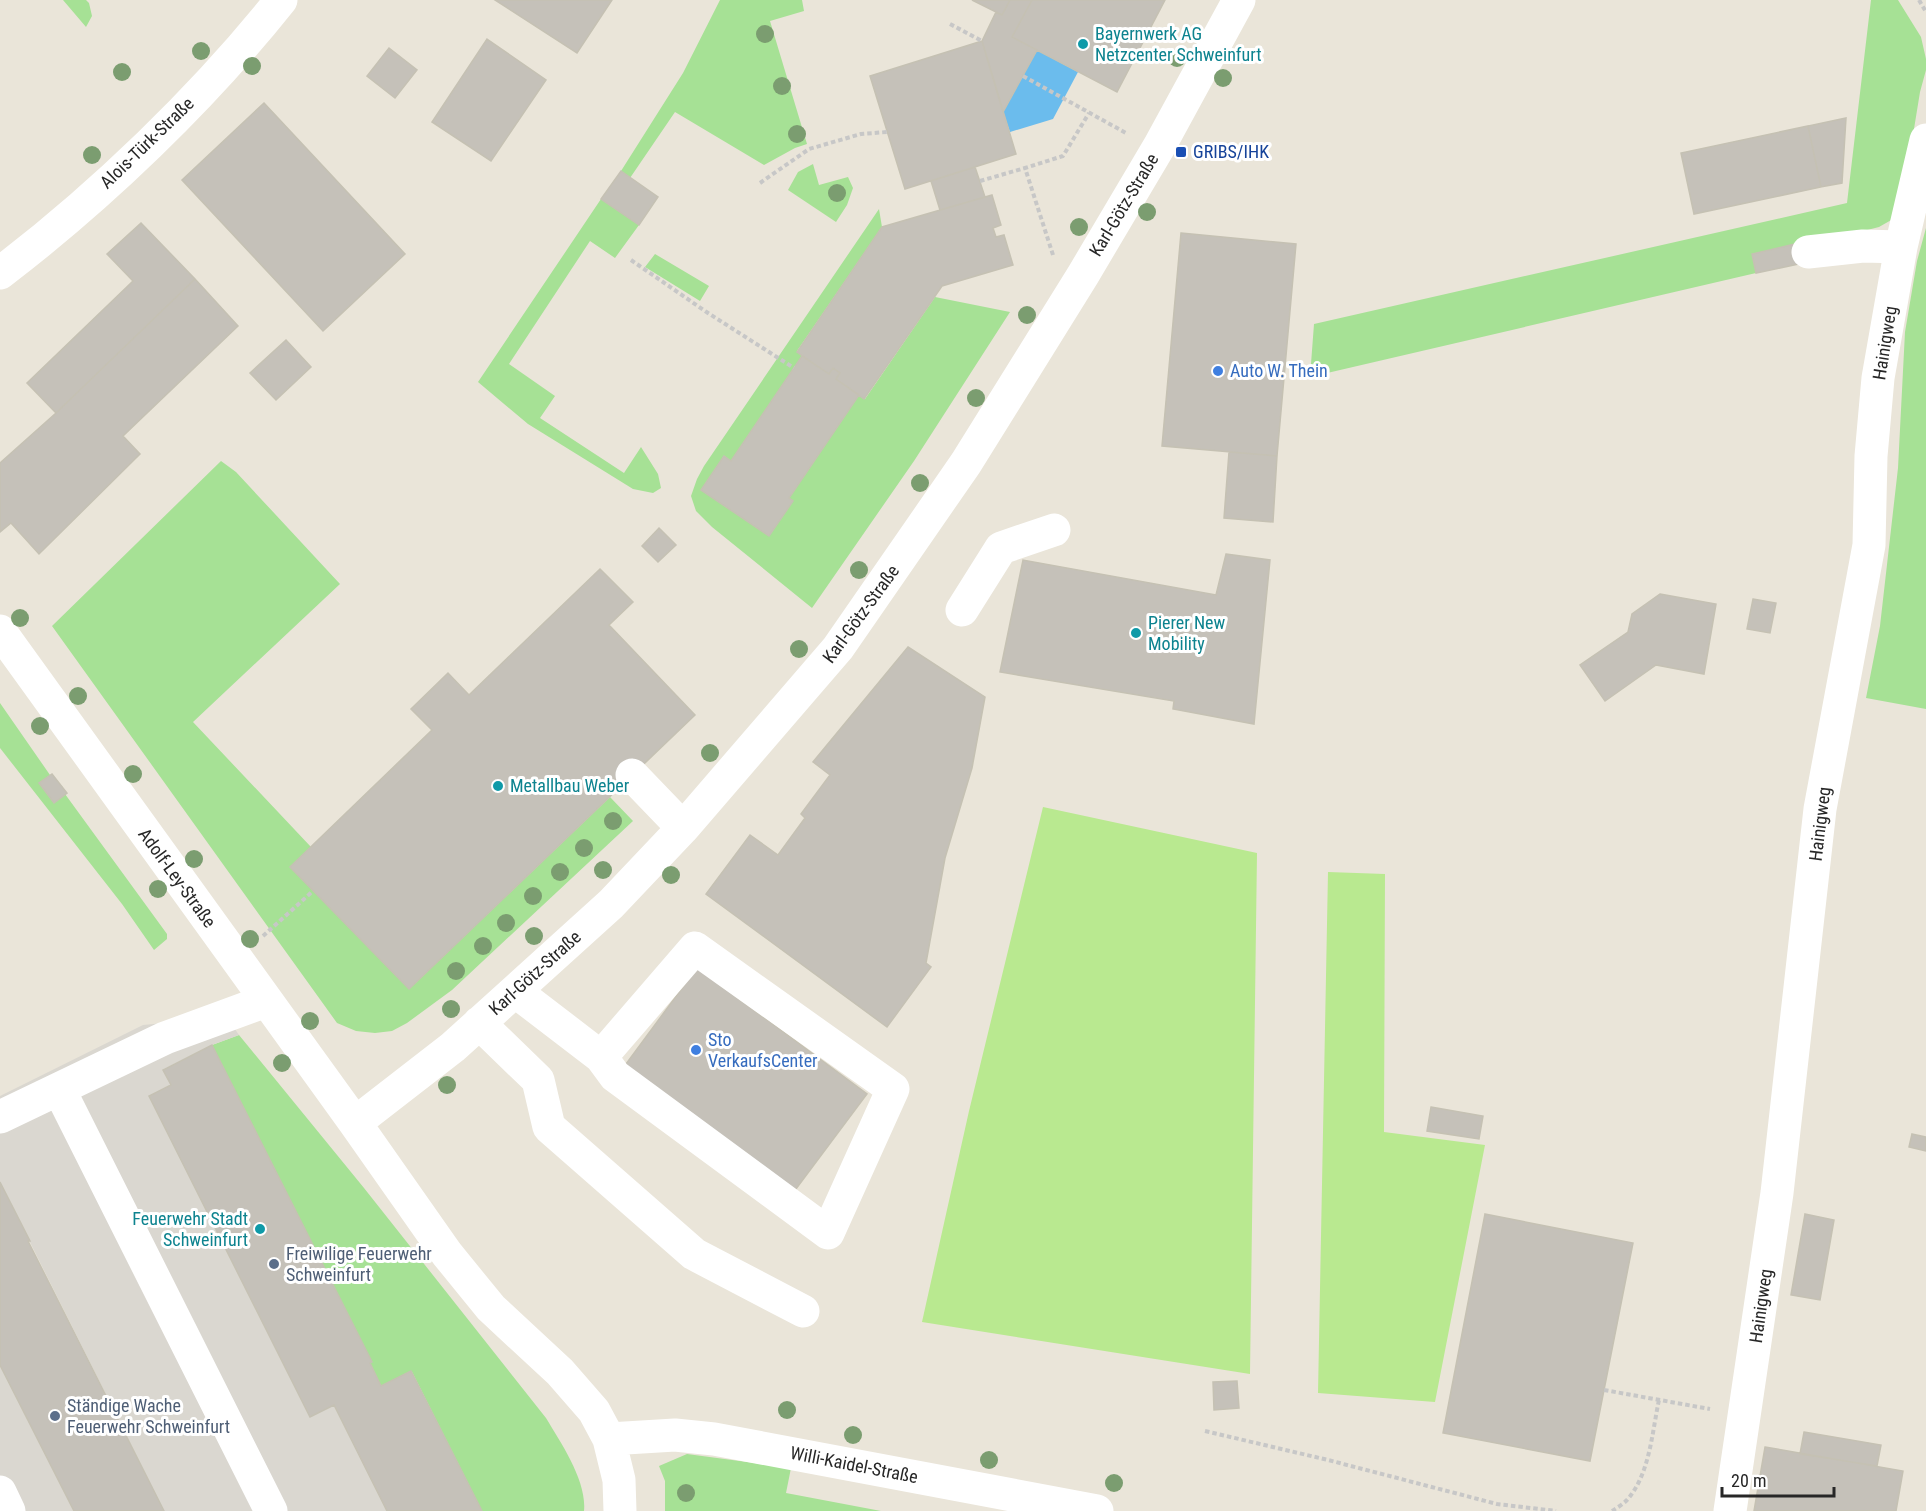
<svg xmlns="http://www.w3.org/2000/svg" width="1926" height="1511" font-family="'Roboto Condensed',sans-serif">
<rect width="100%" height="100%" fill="#eae5d9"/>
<path fill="#a6e195" d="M63 0H86L89 3 92 16 86 27Z
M720 0H802L804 11 770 21 807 144 795 148 764 165 675 112 630 178 621 171 683 73Z
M1871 0H1898L1921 37 1926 59V70L1920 92 1900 215 1879 227 1824 241 1753 254 1756 273 1310 377 1314 324 1847 203Z
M813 164 819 185 848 177 853 188 847 205 836 222 788 190 798 172Z
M601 199 639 225 615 258 590 241 509 364 555 396 540 418 624 473 641 447 658 474 661 488 653 493 633 489 528 424 478 382Z
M879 209 882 227 797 351 802 356 731 461 724 456 701 490 789 498 859 395 865 399 935 297 1010 312 914 461 812 608 712 527 696 511 691 496 697 479 704 466Z
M1926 228V709L1866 698 1880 626 1898 468 1905 332 1917 261Z
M655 254 709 286 700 301 645 267Z
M221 461 236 472 340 584 193 722 311 847 291 867 409 989 610 797 633 821 452 990 407 1023 392 1031 375 1033 356 1031 337 1023 52 626Z
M0 703 50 775 40 783 65 794 167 934V939L154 950 122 904 0 748Z
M239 1035 364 1188 546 1418C561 1443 587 1481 584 1511H482L412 1372 381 1386 370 1363 371 1362 212 1045Z
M687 1454 791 1468 786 1493 881 1511H665V1481L659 1466Z"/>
<path fill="#b9e990" d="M1043 807 1257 853 1250 1374 922 1322 969 1111Z
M1328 872 1385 874 1384 1132 1485 1145 1435 1402 1318 1393Z"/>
<path fill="#dad7d0" d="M218 1004 239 1035 212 1045 164 1069 171 1085 149 1096 310 1416 334 1405 387 1511H164L0 1182V1096L143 1025 165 1023Z
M0 1365 74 1511H0Z"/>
<path fill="#6bbced" d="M1037 50 1078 72 1053 119 1010 132 1003 112Z"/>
<path fill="#c5c1b9" stroke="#c5c1b3" stroke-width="1.5" d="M495 0H612L577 53Z
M972 0H1010L1002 15Z
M1010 0H1032L1012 37 1037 50 1003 112 982 41 996 12 1002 15Z
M1032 0H1165L1117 92 1012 37Z
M487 39 546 80 491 161 432 122Z
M982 41 1016 154 905 189 870 76Z
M389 48 417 70 395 98 367 76Z
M264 103 405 254 323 331 182 180Z
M1846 118 1842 183 1821 187 1808 126Z
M1808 126 1821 187 1694 214 1681 153Z
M975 167 985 197 940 210 931 181Z
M621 171 658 197 639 225 601 199Z
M992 195 1001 225 993 228 996 237 1004 235 1013 265 942 286 864 399 836 379 840 373 833 368 829 374 797 352 882 227Z
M141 223 195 279 56 413 27 383 133 281 107 254Z
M1181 233 1296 244 1277 456 1162 446Z
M1795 244 1799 264 1756 273 1752 254Z
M195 279 238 326 123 436 140 454 39 554 11 523 0 532V463L56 413Z
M286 340 311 367 276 400 250 373Z
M802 356 829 374 833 368 840 373 836 379 859 395 789 498 793 501 769 536 701 490 724 456 731 461Z
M1229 452 1277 456 1273 522 1224 518Z
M659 528 676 545 658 562 642 546Z
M1226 554 1270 560 1254 724 1173 709 1174 701 1000 672 1023 560 1216 595Z
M600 569 633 602 609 625 695 715 409 989 290 867 432 730 411 709 448 673 469 695Z
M1660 594 1716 604 1704 674 1656 665 1605 701 1580 665 1628 632 1632 614Z
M1753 599 1776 603 1770 633 1747 629Z
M908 647 985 697 972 768 945 858 926 963 931 967 887 1027 706 894 750 835 778 855 805 818 801 814 830 775 813 762Z
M52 774 67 793 54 803 39 783Z
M697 968 867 1094 790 1197 620 1072Z
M212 1045 372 1362 370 1363 381 1386 411 1371 482 1511H387L334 1405 310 1417 149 1096 171 1085 163 1070Z
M1431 1107 1483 1116 1479 1139 1427 1131Z
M1912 1134 1926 1137V1151L1909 1147Z
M0 1182 30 1241H28L164 1511H74L0 1365Z
M1485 1214 1633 1243 1590 1461 1443 1433Z
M1805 1214 1834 1220 1820 1300 1791 1295Z
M1237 1381 1239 1408 1214 1410 1213 1382Z
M1804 1432 1881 1445 1877 1466 1800 1454Z
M1765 1447 1903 1471 1896 1511H1754Z"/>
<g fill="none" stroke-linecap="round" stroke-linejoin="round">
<path stroke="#c7c7c7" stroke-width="4" stroke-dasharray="4.5 3" stroke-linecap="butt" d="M1919 0 1926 12
M950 24 982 41
M1023 76 1126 133
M980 181 1025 168
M760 183 809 149 861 134 887 132
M1053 255 1025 168 1063 156 1089 113
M631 260 708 313 794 368
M263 936 313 891
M1604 1390 1710 1409
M1205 1431 1328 1460 1497 1504 1556 1511
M1612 1511C1617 1508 1623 1504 1627 1500 1650 1474 1652 1432 1659 1400"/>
<path stroke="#fff" stroke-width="33" d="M1808 252 1863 246 1901 247
M0 273C100 197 203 98 281 0
M962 610 1001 548 1054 530
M0 631 355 1123 447 1254 491 1308 560 1372 594 1411 609 1439 619 1480 620 1511
M632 775 683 828
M515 991 601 1057 695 948 893 1089 828 1233 615 1076 601 1057
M479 1023 538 1080 549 1127 694 1254 803 1311
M59 1089 271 1511
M0 1117 165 1038 266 1001
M355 1123 453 1047 611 904 683 828 838 648 966 463 1083 275 1160 145 1239 0
M609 1439 675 1435 714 1439 1097 1511
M0 1492 9 1511
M1730 1511 1777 1193 1820 809 1869 545 1871 456 1878 378 1901 247 1926 140"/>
</g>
<g fill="#7b9d70">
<circle cx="765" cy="34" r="9"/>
<circle cx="201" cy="51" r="9"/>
<circle cx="1177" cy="58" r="9"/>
<circle cx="252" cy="66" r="9"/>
<circle cx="122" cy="72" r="9"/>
<circle cx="1223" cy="78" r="9"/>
<circle cx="782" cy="86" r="9"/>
<circle cx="797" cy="134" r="9"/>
<circle cx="92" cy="155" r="9"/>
<circle cx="837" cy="193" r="9"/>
<circle cx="1147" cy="212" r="9"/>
<circle cx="1079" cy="227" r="9"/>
<circle cx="1027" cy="315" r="9"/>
<circle cx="976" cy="398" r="9"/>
<circle cx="920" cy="483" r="9"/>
<circle cx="859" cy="570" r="9"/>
<circle cx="20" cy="618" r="9"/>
<circle cx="799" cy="649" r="9"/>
<circle cx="78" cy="696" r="9"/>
<circle cx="40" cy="726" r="9"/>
<circle cx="710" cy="753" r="9"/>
<circle cx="133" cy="774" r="9"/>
<circle cx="613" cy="821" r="9"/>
<circle cx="584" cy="848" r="9"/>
<circle cx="194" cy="859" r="9"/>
<circle cx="603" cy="870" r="9"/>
<circle cx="560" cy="872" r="9"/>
<circle cx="671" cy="875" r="9"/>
<circle cx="158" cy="889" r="9"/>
<circle cx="533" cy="896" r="9"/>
<circle cx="506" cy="923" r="9"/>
<circle cx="534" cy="936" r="9"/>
<circle cx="250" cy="939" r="9"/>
<circle cx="483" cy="946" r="9"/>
<circle cx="456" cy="971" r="9"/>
<circle cx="451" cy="1009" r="9"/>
<circle cx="310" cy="1021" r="9"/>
<circle cx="282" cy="1063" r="9"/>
<circle cx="447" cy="1085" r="9"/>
<circle cx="787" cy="1410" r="9"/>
<circle cx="853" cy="1435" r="9"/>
<circle cx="989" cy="1460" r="9"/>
<circle cx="1114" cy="1483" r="9"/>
<circle cx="686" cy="1493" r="9"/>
</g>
<g fill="#0f9aa8" stroke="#fff" stroke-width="2">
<circle cx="1083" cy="44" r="6"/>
<circle cx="1136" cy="633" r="6"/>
<circle cx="498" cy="786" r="6"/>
<circle cx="260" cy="1229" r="6"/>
</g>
<rect fill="#1a4fb4" stroke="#fff" stroke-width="2" x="1175" y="146" width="12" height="12" rx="3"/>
<g fill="#3f7fe0" stroke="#fff" stroke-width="2">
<circle cx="1218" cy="371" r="6"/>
<circle cx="696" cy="1050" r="6"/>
</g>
<g fill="#5c6f8a" stroke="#fff" stroke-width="2">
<circle cx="274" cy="1264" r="6"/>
<circle cx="55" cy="1416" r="6"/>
</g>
<g text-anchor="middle" stroke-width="6" stroke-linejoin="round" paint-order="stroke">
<g font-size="18" fill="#0d838f" stroke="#fff" text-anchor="start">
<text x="1095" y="40">Bayernwerk AG<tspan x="1095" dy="21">Netzcenter Schweinfurt</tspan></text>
<text x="1148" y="629">Pierer New<tspan x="1148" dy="21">Mobility</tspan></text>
<text x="510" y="792">Metallbau Weber</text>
<text x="248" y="1225" text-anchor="end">Feuerwehr Stadt<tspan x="248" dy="21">Schweinfurt</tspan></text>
</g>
<g font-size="18" fill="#272727" stroke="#fff">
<text transform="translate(147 143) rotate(-44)" y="6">Alois-Türk-Straße</text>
<text transform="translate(1124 205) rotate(-59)" y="6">Karl-Götz-Straße</text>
<text transform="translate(1885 343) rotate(-81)" y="6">Hainigweg</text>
<text transform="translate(861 614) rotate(-54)" y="6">Karl-Götz-Straße</text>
<text transform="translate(1820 824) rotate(-83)" y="6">Hainigweg</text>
<text transform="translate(177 878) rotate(54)" y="6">Adolf-Ley-Straße</text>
<text transform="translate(535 973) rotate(-42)" y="6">Karl-Götz-Straße</text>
<text transform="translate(1761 1306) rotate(-82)" y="6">Hainigweg</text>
<text transform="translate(854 1465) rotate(11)" y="6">Willi-Kaidel-Straße</text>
</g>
<g font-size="18" fill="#164399" stroke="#fff" text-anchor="start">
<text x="1193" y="158">GRIBS/IHK</text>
</g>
<g font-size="18" fill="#366cbe" stroke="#fff" text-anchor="start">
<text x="1230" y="377">Auto W. Thein</text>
<text x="708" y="1046">Sto<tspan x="708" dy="21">VerkaufsCenter</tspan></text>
</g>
<g font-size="18" fill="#4e5e75" stroke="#fff" text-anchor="start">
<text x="286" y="1260">Freiwilige Feuerwehr<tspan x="286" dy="21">Schweinfurt</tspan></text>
<text x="67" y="1412">Ständige Wache<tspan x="67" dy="21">Feuerwehr Schweinfurt</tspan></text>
</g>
</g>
<path d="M1722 1487v9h112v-9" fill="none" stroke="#272727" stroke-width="3"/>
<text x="1731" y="1487" font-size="18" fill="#272727" stroke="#ffffff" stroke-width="4.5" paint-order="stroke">20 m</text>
</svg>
